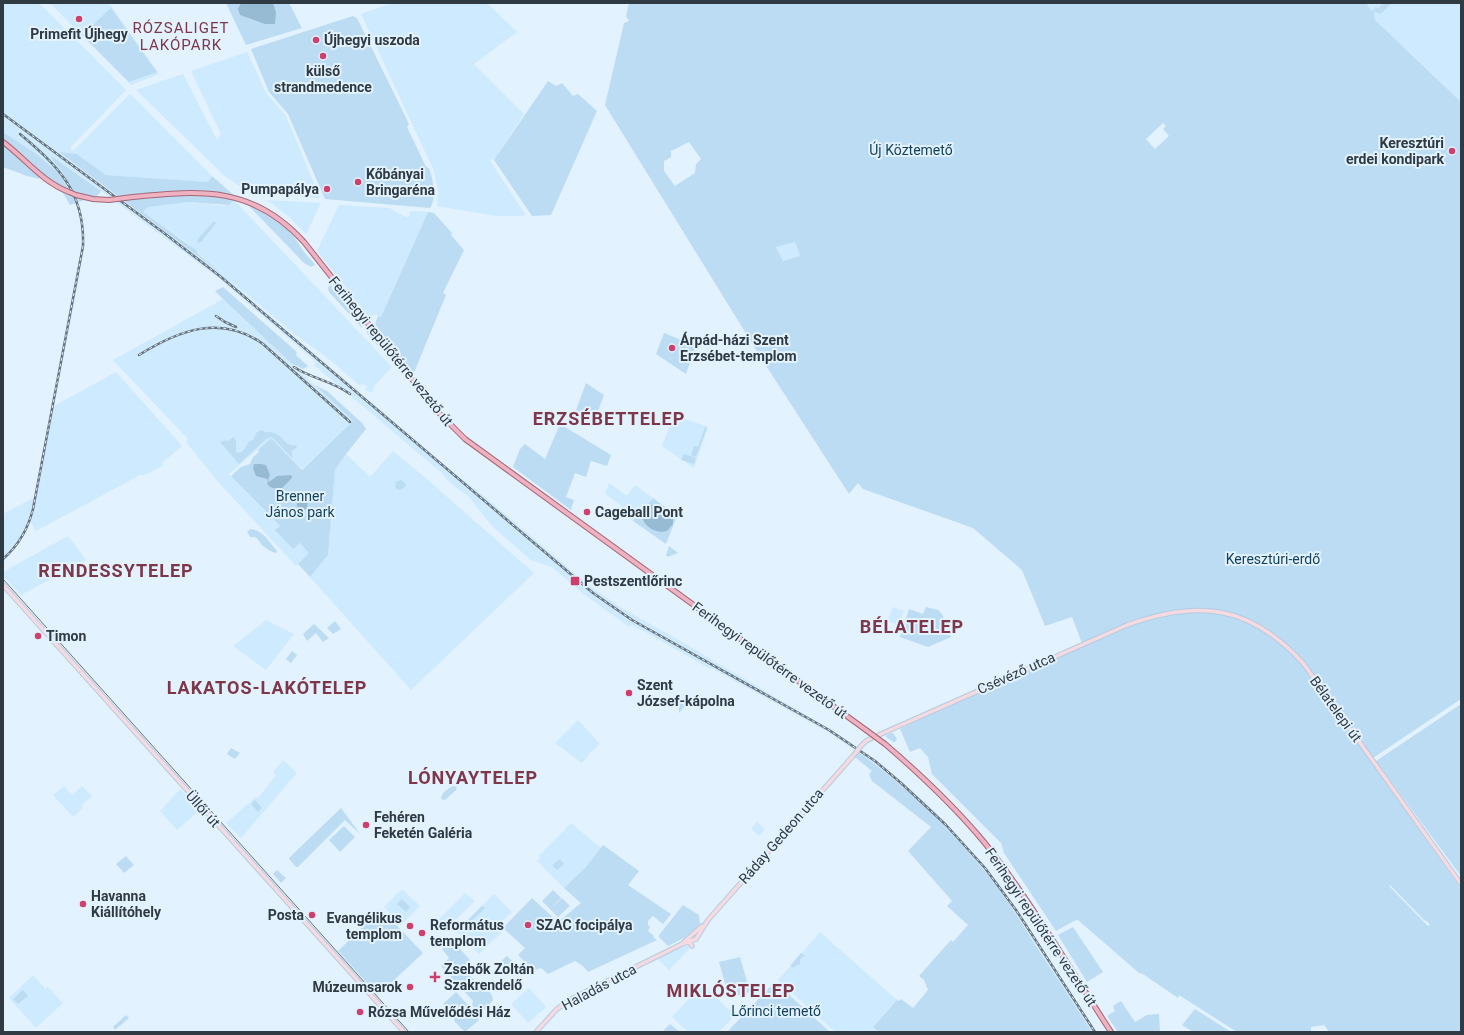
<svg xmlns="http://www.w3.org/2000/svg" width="1464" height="1035" font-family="Roboto,sans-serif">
<rect width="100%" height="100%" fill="#e2f2fe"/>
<path fill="#ceeafe" d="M3 3H39L126 90 70 148 73 151 130 94 212 176 208 182 106 175 77 154 60 153 220 273 185 241 143 213 147 207 188 202 224 206 234 200 392 367 375 385 372 393 365 390 367 386 362 384 360 386 334 363 292 332 254 300 226 278 447 467 485 497 587 584 620 607 691 647 702 654 830 729 876 760 902 782 929 806 986 867 1017 910 1096 1032H1092L1014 911 983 869 945 827 900 784 874 763 828 732 711 668 710 669 649 634 631 625 629 627 581 592 552 567 531 560 491 525 469 497 450 483 442 473 314 365 316 362 220 279 84 178 53 157 51 158 62 172 78 202 83 218 84 235 81 267 54 406 116 372 182 446 162 463 164 465 145 475H140L36 531 30 521 23 535 3 563V514L35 497 79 267 82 246V233L80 218 76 203 60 174 38 155 3 132Z
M50 3H109L159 74 131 85Z
M392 3H487L517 32 474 64 524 114 494 160 492 158 490 161 525 214 524 216H496L437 206 438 190 434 171 361 14Z
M1368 3H1383L1378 8 1372 11 1366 4Z
M1392 3H1461V102L1375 20 1374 12 1381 14Z
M247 52 266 93 286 116 320 198 250 192 227 178 136 90 183 74 217 140 221 134 191 71Z
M267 200 321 203 306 234 288 216Z
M339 205 390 208 394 211 408 218 411 211 428 212 381 317 375 314 372 317 368 316 317 251Z
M795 242 800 256 783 261 776 247Z
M223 299 353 421 302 469 271 438 229 474 280 526 276 530 293 549 300 543 310 553 296 566 220 484 186 442 188 439 113 360Z
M674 415 708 427 694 468 662 446Z
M393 451 429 481 534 573 411 690 310 577 328 555 335 470 346 454 370 477Z
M609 483 627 496 635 485 653 498 633 521 620 511 623 507 605 494Z
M68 536 86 560 21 595 3 576V572Z
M893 607 904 611 899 625 887 621Z
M266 620 294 634 266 670 233 646Z
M578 720 600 744 589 754 582 763 555 743Z
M283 760 297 773 241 838 226 823 256 797 258 798 276 775 273 772Z
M64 786 72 795 82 786 92 796 81 806 83 808 73 817 53 795Z
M180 789 200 810 177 830 160 811Z
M757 822 765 829 759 836 751 829Z
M571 823 601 848 586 867 564 888 537 861 540 858 539 856Z
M402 889 420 906 401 925 384 907Z
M465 893 475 901 445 930 437 921Z
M494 894 512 912 498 925 503 931 479 954 457 931Z
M820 932 897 1000 873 1027 879 1032H835L778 980Z
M686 943H688L690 948 669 970 657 958Z
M33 975 45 988 44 990 48 987 63 1003 36 1028 9 998Z
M702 985 735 1015 719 1032H688L672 1017Z
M529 988 546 1007 528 1023 511 1004Z"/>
<path fill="#bcdcf3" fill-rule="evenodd" d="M226 3H289L302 28 246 45Z
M629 3H1368L1367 5 1372 11 1376 7 1378 8 1383 3H1392L1381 14 1374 12 1375 20 1461 102V699L1370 760 1461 889V1032H1329L1324 1025 1311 1027V1031L1309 1032H1237L1179 995 1178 998 1143 974 1139 973 1078 920 1074 921 1056 931 1004 853 1001 843 932 774 928 757 920 748 910 752 900 729 979 691 1083 646 1072 617 1045 626 1022 570 973 528 863 489 858 483 849 494 763 361 605 105 624 23 629 21 626 16ZM1163 123 1166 126 1163 129 1169 136 1155 149 1146 139ZM689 142 701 159 696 164 695 173 675 186 664 171V161L671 157V151ZM795 242 800 256 783 261 776 247ZM1390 885 1424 920 1428 922 1430 925 1428 926 1389 886Z
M111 8 157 72 129 82 82 35Z
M353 16 357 18 409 124 407 127 426 167 429 168C433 178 437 199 430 208L325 199 288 114 269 92 251 49Z
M548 81 556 86 562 83 573 96 578 94 597 111 551 215 532 216 494 160Z
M3 132 38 155 60 174 76 203 70 205 62 191 63 188C40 175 25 153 3 138Z
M3 144 40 177 39 179 27 176 3 167Z
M59 152 77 154 106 175 208 182 212 176 236 197 229 205 188 202 148 207 143 212 197 251V253L223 275Z
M53 157 101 191 96 197 78 202 62 172 51 158Z
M248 205C261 208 284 224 292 234 297 240 300 247 305 253 308 257 312 260 315 265L311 267 304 263Z
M428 212 434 213 452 233 451 235 464 250 443 293 446 295 413 375 375 324 378 316 381 317Z
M214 221 216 223 201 242 198 243 197 240Z
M331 283 332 290H333V287L361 320 362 328 329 292 328 288Z
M223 287 297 352 296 355 308 366 303 369 291 363 223 299 215 291Z
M365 324 405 374 404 375 369 336 367 333Z
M664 333 696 346 686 374 656 354Z
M586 383 604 395 594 422 576 410Z
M315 385 327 391 362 423 366 429 346 454 335 470 328 555 310 577 298 564 309 553 300 543 293 549 275 530 280 526 231 476 241 467 250 464 253 457 259 452 258 450 271 438 302 470 353 421Z
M560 424 611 455 607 466 591 461 586 477 575 473 566 497 574 500 571 510 513 467 520 449 525 444 545 459Z
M705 427 707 428 696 457 691 455 694 446 698 447Z
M262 430C268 434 269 431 274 433 284 436 285 448 297 445L296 448 292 451V458L272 437 266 439 239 464 220 442 226 440 228 441 234 437 236 442V452L240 453 244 450 249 441 253 440 257 432Z
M684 454 696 458 694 464 681 460Z
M401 480 406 484 404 488 398 490 395 487 396 485 395 482Z
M653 498 677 516 666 544 633 521Z
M251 529C263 530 270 543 277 551L276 553C271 552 267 549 263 546 258 542 259 536 250 537L247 531Z
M669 546 678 553 667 557 666 555Z
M926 607 938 610 942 614 951 637 928 647 900 637 909 609 923 614Z
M335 621 341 629 333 634 327 628Z
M314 624 329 638 323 642 316 633 307 641 303 634Z
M292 651 297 655 291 663 286 659Z
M676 697 685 706 679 713 678 703 674 699Z
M1461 704V876L1376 761Z
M891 733H893L897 739 895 742H893L885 736Z
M231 748 240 753 235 759 227 754Z
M858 752C904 784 946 825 982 868 1002 891 1018 917 1034 943 1053 972 1073 1002 1092 1032H879L873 1027 897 1000 899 1001 901 999 913 1008 928 990 924 980 919 976 951 940 953 942 968 925 947 906 952 901 908 851 931 827 872 781 869 774 872 771 855 757Z
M455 786 457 788 456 790 445 800 441 799C441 793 449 787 455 786Z
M255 800 262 808 258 812 251 804Z
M341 808 360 834 345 820 298 867H296L289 859V858Z
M344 826 355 837 340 852 329 840Z
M603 845 639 871 628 885 671 914 663 924 653 916 648 921V925L650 927 648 931 654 936 653 937 657 940 588 972 583 966 575 961 548 974 541 968 535 970 530 967 518 955 525 948 503 928 532 898 558 922 581 903 564 888 586 867Z
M126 856 134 865 124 873 116 864Z
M560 859 564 864 557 870 552 865Z
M277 870 286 878 281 883 273 874Z
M553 890 561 898 550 909 542 901Z
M562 898 570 906 558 917 550 909Z
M402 899 410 907 406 912 397 904Z
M683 905 699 915 700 924 690 935 668 946 659 937V935Z
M482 906 485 908 464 928 462 926Z
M381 909 423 953 378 995 338 951Z
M1073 927 1103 972 1087 982 1058 935Z
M452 940 470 960 463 968C468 973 473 980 478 984 485 989 492 990 493 1000L489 1005 479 1013 472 1005 473 1001 441 966 449 958 442 949Z
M801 953 805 956 800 959V964L792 968 791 965Z
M507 956 512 961 502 971 497 965Z
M740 957 750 992 729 998 719 962Z
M775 982 830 1032H727Z
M23 990 28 996 18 1004 13 999Z
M456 992 479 1017V1020L465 1032 454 1021 455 1017 443 1004Z
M1121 1001 1135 1022 1147 1015 1159 1014 1160 1032H1118L1107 1016 1115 1011 1113 1006Z
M1195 1009 1231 1032H1193L1182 1025Z
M126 1015 129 1018 115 1030 113 1027Z
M670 1024 680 1032H662Z"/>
<path fill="#98bbd4" d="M241 3H273L276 12 275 24H265L240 15 238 9Z
M254 464H261L266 465 270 475 268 480 269 482 277 476 290 475 292 476V478L280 490 270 487 267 484 268 482 267 479 256 476 253 468Z
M300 494 308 500 307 509 303 511 298 509 295 496Z
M655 504 663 508 673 517V524L667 531C648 537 628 508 655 504Z"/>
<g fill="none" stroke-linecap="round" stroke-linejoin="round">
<g stroke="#b2cce0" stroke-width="5.5">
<path id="secondary" d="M3 585 404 1032
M861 746 866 741 872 738 1127 625C1198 599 1250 605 1303 663L1461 884
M684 942 702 926
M687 942 690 943 692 946
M536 1032 556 1010 569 1000 682 944 696 939 708 920 853 756"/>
</g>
<g stroke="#a56779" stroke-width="6">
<path id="primary" d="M3 142C25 158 42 182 69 192
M76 195 93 199 109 200
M133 197C202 190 253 186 304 242L437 411 465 439 509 471 866 730
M885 744C920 774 954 806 984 842 1031 901 1070 969 1111 1032"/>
</g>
<use href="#secondary" stroke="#f7d9e0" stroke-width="3.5"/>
<use href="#primary" stroke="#efb2c0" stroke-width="4"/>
<path stroke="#68747d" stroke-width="1" d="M3 579 409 1032"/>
<g stroke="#68747d" stroke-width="2.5">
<path id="rail" d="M3 114 164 233 221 277 593 593 632 620 829 730 875 761 901 783 946 825 985 868 1016 910 1095 1032
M216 316 225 322 236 327
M139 355C179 330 221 314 263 344L350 422
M294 367C312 379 331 380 350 394
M3 559C18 546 28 529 33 509L83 246C85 192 58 166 20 134"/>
</g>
<use href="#rail" stroke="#e2f2fe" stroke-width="1" stroke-dasharray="3" stroke-linecap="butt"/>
<g stroke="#b2cce0" stroke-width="5.5" stroke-linecap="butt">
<path id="secondary-bridge" d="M853 756 861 746"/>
</g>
<g stroke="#a56779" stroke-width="6" stroke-linecap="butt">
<path id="primary-bridge" d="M69 192 76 195
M109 200 133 197
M866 730 885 744"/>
</g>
<use href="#secondary-bridge" stroke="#f7d9e0" stroke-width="3.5"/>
<use href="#primary-bridge" stroke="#efb2c0" stroke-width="4"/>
</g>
<g fill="#ce406b" stroke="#e2f2fe" stroke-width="1.5">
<circle cx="79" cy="19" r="4"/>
<circle cx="316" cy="40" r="4"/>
<circle cx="323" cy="56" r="4"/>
<circle cx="1452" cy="151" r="4"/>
<circle cx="358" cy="182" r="4"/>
<circle cx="327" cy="189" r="4"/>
<circle cx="672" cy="348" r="4"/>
<circle cx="587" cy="512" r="4"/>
<rect x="570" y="576" width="10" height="10" rx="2"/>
<circle cx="38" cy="636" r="4"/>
<circle cx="629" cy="693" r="4"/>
<circle cx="366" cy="825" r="4"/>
<circle cx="83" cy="904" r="4"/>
<circle cx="312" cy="915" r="4"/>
<circle cx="528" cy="925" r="4"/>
<circle cx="410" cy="926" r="4"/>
<circle cx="422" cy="933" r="4"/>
<path d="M433 971h4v4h4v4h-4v4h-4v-4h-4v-4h4z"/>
<circle cx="410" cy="987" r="4"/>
<circle cx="360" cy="1012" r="4"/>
</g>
<g text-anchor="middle" stroke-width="4" stroke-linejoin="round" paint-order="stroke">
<g font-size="14" font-weight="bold" fill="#2f3a42" stroke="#e2f2fe" text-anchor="start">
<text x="79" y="39" text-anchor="middle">Primefit Újhegy</text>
<text x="324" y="45">Újhegyi uszoda</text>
<text x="323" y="76" text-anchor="middle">külső<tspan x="323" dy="16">strandmedence</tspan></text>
<text x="1444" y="148" text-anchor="end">Keresztúri<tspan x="1444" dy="16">erdei kondipark</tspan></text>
<text x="366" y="179">Kőbányai<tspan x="366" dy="16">Bringaréna</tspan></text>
<text x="319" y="194" text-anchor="end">Pumpapálya</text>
<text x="680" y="345">Árpád-házi Szent<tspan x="680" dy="16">Erzsébet-templom</tspan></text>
<text x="595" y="517">Cageball Pont</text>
<text x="584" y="586">Pestszentlőrinc</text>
<text x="46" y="641">Timon</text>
<text x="637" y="690">Szent<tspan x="637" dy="16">József-kápolna</tspan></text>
<text x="374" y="822">Fehéren<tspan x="374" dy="16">Feketén Galéria</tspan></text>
<text x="91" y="901">Havanna<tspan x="91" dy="16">Kiállítóhely</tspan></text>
<text x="304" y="920" text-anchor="end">Posta</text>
<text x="402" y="923" text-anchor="end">Evangélikus<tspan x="402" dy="16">templom</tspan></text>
<text x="430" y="930">Református<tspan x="430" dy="16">templom</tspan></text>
<text x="536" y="930">SZAC focipálya</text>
<text x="444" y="974">Zsebők Zoltán<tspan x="444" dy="16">Szakrendelő</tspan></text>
<text x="402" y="992" text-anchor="end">Múzeumsarok</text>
<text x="368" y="1017">Rózsa Művelődési Ház</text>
</g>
<g font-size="14" fill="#123e58" stroke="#e2f2fe">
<text x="911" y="155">Új Köztemető</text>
<text x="300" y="501">Brenner<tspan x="300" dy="16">János park</tspan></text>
<text x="1273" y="564">Keresztúri-erdő</text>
<text x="776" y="1016">Lőrinci temető</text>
</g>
<g font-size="14" fill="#2f3a42" stroke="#e2f2fe">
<text transform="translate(391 351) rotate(51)" y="5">Ferihegyi repülőtérre vezető út</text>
<text transform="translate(770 660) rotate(36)" y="5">Ferihegyi repülőtérre vezető út</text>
<text transform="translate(1016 673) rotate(-24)" y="5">Csévéző utca</text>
<text transform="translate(1336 709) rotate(54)" y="5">Bélatelepi út</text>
<text transform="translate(203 809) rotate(48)" y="5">Üllői út</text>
<text transform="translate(781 836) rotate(-49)" y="5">Ráday Gedeon utca</text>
<text transform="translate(1041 927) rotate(56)" y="5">Ferihegyi repülőtérre vezető út</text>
<text transform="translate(599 987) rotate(-28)" y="5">Haladás utca</text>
</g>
<g font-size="15" letter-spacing="1" fill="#7e3748" stroke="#e2f2fe">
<text x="181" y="33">RÓZSALIGET<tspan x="181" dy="17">LAKÓPARK</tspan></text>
</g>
<g font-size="18" font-weight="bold" letter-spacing="1" fill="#7e3748" stroke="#e2f2fe">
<text x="609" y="425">ERZSÉBETTELEP</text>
<text x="116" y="577">RENDESSYTELEP</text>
<text x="912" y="633">BÉLATELEP</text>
<text x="267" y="694">LAKATOS-LAKÓTELEP</text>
<text x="473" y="784">LÓNYAYTELEP</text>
<text x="731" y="997">MIKLÓSTELEP</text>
</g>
</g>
<rect width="1464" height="1035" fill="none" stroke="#2f3a42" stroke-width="8"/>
</svg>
